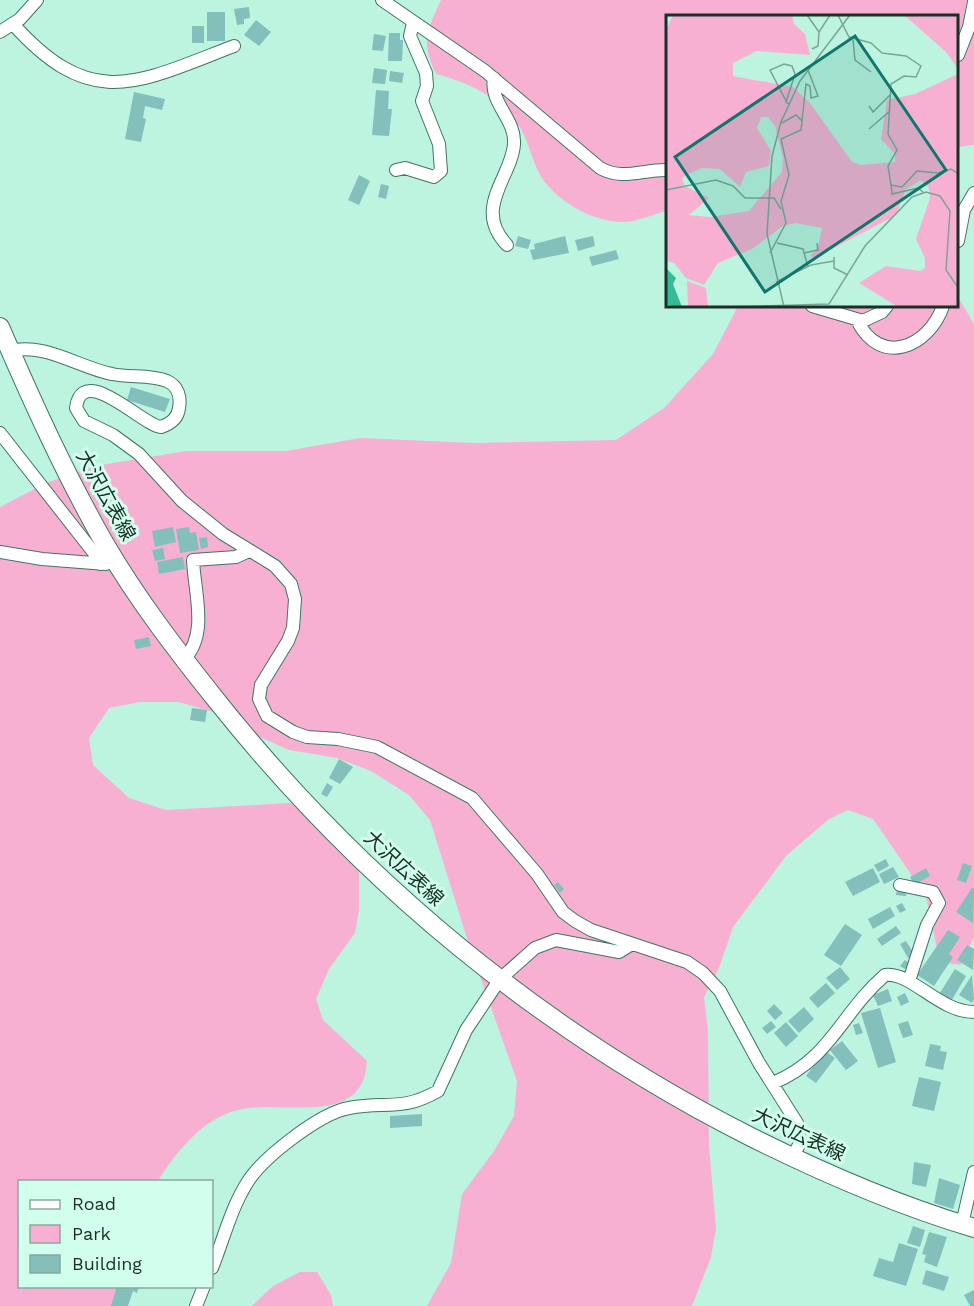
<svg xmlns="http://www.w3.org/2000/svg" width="974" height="1306" font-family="'Work Sans','Noto Sans JP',sans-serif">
<rect width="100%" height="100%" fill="#bcf4df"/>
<path fill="#f8b0d2" d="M441 0H974V145L958 147V16H668V210C656 214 645 218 633 221 602 227 562 205 544 181 531 163 529 136 514 119 492 94 467 82 436 74 420 41 427 31 441 0Z
M958 297 974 324V937L961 965 947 963 937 949 926 896 873 819 848 810 829 819 786 856 733 927 719 968 704 997 708 1031 709 1146 716 1228 711 1257 692 1306H427L451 1263 462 1194 494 1151 514 1116 517 1081 470 948 430 820 409 795 371 771 337 758 289 750 253 734 221 714 178 702H140L109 708 89 738 93 765 129 798 166 810 290 803 323 817 359 866V909L355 933 329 969 316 999 323 1020 367 1061C364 1129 281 1099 238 1110 203 1118 176 1152 158 1181L20 1182V1286L128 1287 125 1306H0V507L46 483 95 466 186 451H286L360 438 474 443 616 440 664 408 713 354 738 306H958Z
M300 1272H317L331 1295 333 1306H252L273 1286Z"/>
<path fill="#83bfbb" d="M249 7 250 18 244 19V24L237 25 234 9Z
M207 12H225V41H207Z
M256 20 271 32 259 46 244 35Z
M192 26H204V43H192Z
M389 33H400V40H403L402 61H388Z
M374 34 386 36 383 51 372 50Z
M374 68 387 70 385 84 372 83Z
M390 71 404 73 402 83 389 81Z
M376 90 389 91 388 109H392L389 136 372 135Z
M134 92 165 99 162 110 145 106 143 118 146 119 141 142 125 139Z
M359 175 370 181 359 205 348 200Z
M381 184 389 186 386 199 378 197Z
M518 236 531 240 528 249 515 246Z
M565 236 569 253 533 260 530 250 535 249 534 244Z
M593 236 595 246 578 251 575 240Z
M616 250 619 259 592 266 589 257Z
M131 387 170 399 165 412 127 400Z
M173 527 176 542 155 547 152 531Z
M189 527 190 533 196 532 199 550 180 553 176 529Z
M207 537 208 547 201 549 199 538Z
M163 548 165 559 155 561 152 550Z
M183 557 185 569 159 574 157 562Z
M149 637 151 646 136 649 134 640Z
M192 708 207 710 205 722 190 720Z
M339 759 353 767 340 784 329 778Z
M327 783 333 787 327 797 321 794Z
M886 859 889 866 878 872 874 865Z
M963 863 972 866 966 883 957 880Z
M893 867 899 877 884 884 879 874Z
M873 868 880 882 853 896 845 882Z
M926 868 930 876 914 885 910 877Z
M558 882 564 889 560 893 554 885Z
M972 888 974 889 973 923 956 912Z
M897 889 907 890 906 896 896 895Z
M902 903 906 910 900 913 896 906Z
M890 907 895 916 873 929 868 919Z
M845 924 862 935 841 966 824 955Z
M896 926 901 933 882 946 877 939Z
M948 930 960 937 949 954 953 957 934 986 917 975Z
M906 941 914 954 908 958 900 944Z
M967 945 974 949 973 970 957 960Z
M905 960 909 963 905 969 900 966Z
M840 967 850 979 837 990 826 978Z
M955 969 966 976 950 1003 938 996Z
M972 975 974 999 972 1003 959 995Z
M826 983 835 993 818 1008 809 998Z
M888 989 892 1001 878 1006 873 995Z
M905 993 909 1002 901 1006 897 997Z
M774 1004 783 1013 775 1020 767 1011Z
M804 1007 814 1019 799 1033 788 1021Z
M880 1008 896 1062 878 1068 861 1013Z
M771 1021 776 1027 767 1034 762 1028Z
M908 1021 913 1035 903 1038 898 1024Z
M786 1022 798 1036 786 1047 774 1033Z
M859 1023 863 1033 856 1035 853 1025Z
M842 1041 858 1061 846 1070 830 1050Z
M930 1044 941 1046 940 1051 947 1052 943 1070 925 1066Z
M825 1051 835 1058 816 1083 806 1076Z
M919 1077 941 1082 934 1111 912 1106Z
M422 1114V1126L390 1128V1116Z
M914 1162 931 1165 926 1187 912 1184Z
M939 1178 960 1185 953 1209 934 1203Z
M913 1226 925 1230 920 1247 907 1243Z
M929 1232 947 1237 937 1267 924 1262 926 1255 922 1254Z
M899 1243 918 1249 906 1286 873 1276 879 1258 893 1262Z
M926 1270 949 1277 944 1291 922 1284Z
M117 1286H139L137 1293 133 1291 128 1306H111Z
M974 1290V1306H970L964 1295Z"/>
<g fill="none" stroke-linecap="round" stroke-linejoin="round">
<g stroke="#407463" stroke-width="14">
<path id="minor" d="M382 0 485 71 600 168C623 181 643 169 668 170
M13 24C92 112 137 83 234 46
M0 32 20 19 37 0
M958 55 969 27 974 2
M494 78C489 103 516 119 514 144 512 177 472 208 507 245
M396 170 405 168 434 177 441 171 439 144 422 101 427 86 426 73 410 36 413 23
M958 241 964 210 974 193
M812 306 863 321 882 312 887 306
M857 320C880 368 929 347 943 306
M10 351C44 342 80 368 112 374 130 378 150 374 167 381 178 386 181 397 179 408 178 418 170 424 161 427 143 426 82 361 76 408L84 421 113 435 139 454 182 501 223 534 275 566 291 584 295 599 293 628 288 641 261 685 259 699 267 716 293 732 307 737 338 739 377 747 472 798 537 874 563 912 575 921 591 930 687 962 703 973 720 991 759 1063 797 1123 800 1143 792 1158
M0 433 98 558 100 564
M0 552 42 559 106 564
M184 659C209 635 194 590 193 560L236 557 249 551
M900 885 933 892 939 903 927 925 909 981
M773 1083C831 1059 841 1013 885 975 912 972 939 1012 974 1012
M962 1224 974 1172
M212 1268C223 1241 231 1208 247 1183 262 1158 320 1113 349 1108 386 1101 401 1112 438 1091L466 1030 500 979 535 948 556 940 619 952 632 944
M196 1306 204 1286"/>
</g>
<g stroke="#407463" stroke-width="20">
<path id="secondary" d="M0 327C32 401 65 474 105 544 137 599 177 651 217 701 362 883 543 1032 751 1137 823 1173 897 1205 974 1228"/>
</g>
<use href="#minor" stroke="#fff" stroke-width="12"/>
<use href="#secondary" stroke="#fff" stroke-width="18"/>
</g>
<g text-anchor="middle" stroke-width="6" stroke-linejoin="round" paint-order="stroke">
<g font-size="20" fill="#192f27" stroke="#d2feed">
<text transform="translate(106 495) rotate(61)" y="7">大沢広表線</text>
<text transform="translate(404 868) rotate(43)" y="7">大沢広表線</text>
<text transform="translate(799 1134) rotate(25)" y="7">大沢広表線</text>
</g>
</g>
<g transform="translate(666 15)">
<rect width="292" height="292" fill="#bcf4df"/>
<path d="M7 0H126L128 9 139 19 144 40 91 36 67 48V61L127 72 144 88 186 147 195 150 229 147V139L215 124 221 85 249 79 292 59V292H232L193 268 220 251 254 256 259 253V243L250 224 264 183 263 173 255 165 240 174 230 200 149 243 144 241 152 232 156 213 129 208 117 211 86 234 52 248 38 270 20 263 8 248 0 246V15ZM95 102H102L109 111 117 144 116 157 83 196 44 202 23 200 43 183 19 171 16 164 20 160 36 153 54 154 74 172 80 157 103 151 105 136 91 113ZM238 0H292V54L280 37ZM21 266 40 273 42 292H22Z" fill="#f8b0d2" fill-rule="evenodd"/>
<path d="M0 253 10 263 7 269 16 292 0 290Z" fill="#33bc96"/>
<path fill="none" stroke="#7ba595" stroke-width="1.5" d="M141 0 153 17M172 0 183 22 205 28 216 38 240 41 255 51 250 62 238 61 225 69 222 119 231 135 222 151 225 170 236 172 251 156 272 158 285 154 293 159M187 25 189 45 205 57M146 34 152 31 153 17 164 0M120 87 129 59 126 51 118 49 104 55 120 86V87L121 88 123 89M203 91 207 97 224 80M116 108 130 100 136 106M203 114 224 96M225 169 226 179 252 173 257 177M0 175 50 165 67 171 79 183H108L115 194M111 228 137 234 142 252M104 238 120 208 115 186 123 160 115 124 135 115 140 69 144 71 145 83 152 81 142 55M138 238 152 235 151 228M168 242V253L182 260M110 267 145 250 168 246M63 292 163 289 199 231 246 182 260 177 274 181 284 196 280 255 293 274M118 292 101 219 106 141 115 107 134 66 184 0"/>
<path fill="#0f766e" fill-opacity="0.15" stroke="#0f766e" stroke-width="3" d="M189 21 280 155 99 277 9 142Z"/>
<rect width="292" height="292" fill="none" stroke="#192f27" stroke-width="3"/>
</g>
<rect x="18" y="1180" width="195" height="108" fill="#d2feed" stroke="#88ab9e" stroke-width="1.5"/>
<rect x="30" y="1200" width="30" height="9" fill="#ffffff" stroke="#88ab9e" stroke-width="1.5"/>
<text x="72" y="1210" font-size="18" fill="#192f27">Road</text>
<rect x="30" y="1225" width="30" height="18" fill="#f8b0d2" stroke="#88ab9e" stroke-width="1.5"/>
<text x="72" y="1240" font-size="18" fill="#192f27">Park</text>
<rect x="30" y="1255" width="30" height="18" fill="#83bfbb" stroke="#88ab9e" stroke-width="1.5"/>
<text x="72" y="1270" font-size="18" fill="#192f27">Building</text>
</svg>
